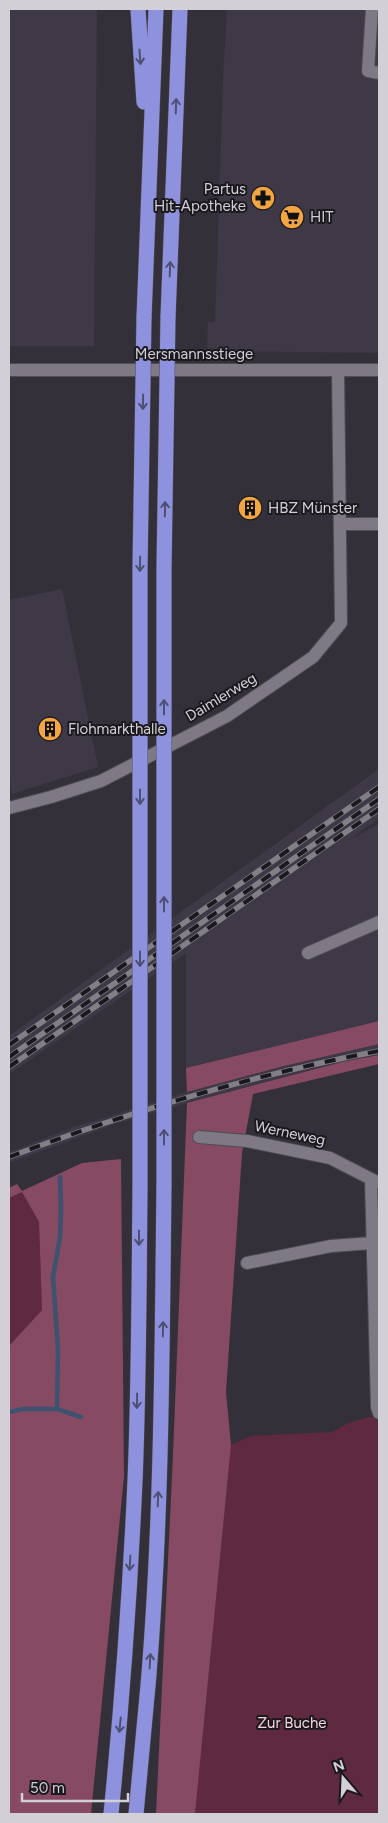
<svg xmlns="http://www.w3.org/2000/svg" width="388" height="1823" font-family="Figtree,sans-serif">
<rect width="100%" height="100%" fill="#343039"/>
<path fill="#3f3847" d="M9 9H97L94 346H9Z
M227 9H379V353L207 351 208 322H215L223 80Z
M62 589 98 767 12 794 9 775V600Z
M379 769V818L352 838 379 824V1021L186 1068V953L9 1074V1036Z
M379 1044V1055L342 1062 187 1103 118 1123 9 1163V1152L71 1128 183 1093 284 1066Z"/>
<path fill="#5f2a40" d="M22 1192 39 1222 42 1310 9 1346V1198Z
M374 1416 379 1425V1814H195L231 1445 251 1436 332 1432 348 1423Z"/>
<path fill="#874a63" d="M379 1021V1044L284 1066 187 1092 186 1068Z
M379 1055V1064L253 1094 242 1153 226 1392 231 1445 195 1814H156L173 1455 187 1103 342 1062Z
M121 1159 124 1476 91 1814H9V1346L42 1310 39 1222 22 1192 9 1198V1188L17 1184 22 1191 82 1163Z"/>
<g fill="none" stroke-linecap="round" stroke-linejoin="round">
<path stroke="#3f5170" stroke-width="4.5" d="M57 1409 81 1417
M9 1412 23 1409H57L58 1350 53 1277 60 1237 61 1211 60 1177"/>
<g stroke="#4f4c53" stroke-width="14">
<path id="street" d="M372 9 368 71 379 73
M340 524H379
M9 808 51 797 101 781 227 716 313 657 341 623 338 370
M308 953 379 922
M199 1137 247 1141 330 1158 377 1182
M371 1179 377 1407 379 1413
M247 1263 331 1246 372 1243"/>
</g>
<g stroke="#4f4c53" stroke-width="14">
<path id="secondary" d="M9 370H379"/>
</g>
<g stroke="#4f4c53" stroke-width="16">
<path id="highway" d="M138 9 144 102
M168 317 180 9
M144 318 156 9
M111 1814C122 1704 130 1592 135 1481 139 1384 139 1287 140 1189
M136 1814C140 1768 145 1721 149 1674 162 1512 162 1348 164 1185"/>
</g>
<use href="#street" stroke="#7e7984" stroke-width="12"/>
<use href="#secondary" stroke="#7e7984" stroke-width="12"/>
<use href="#highway" stroke="#8e92de" stroke-width="15"/>
<g stroke="#827f87" stroke-width="5.5">
<path id="rail" d="M9 1045 379 787
M9 1057 379 799
M9 1067 379 809
M9 1157C129 1112 252 1075 379 1051"/>
</g>
<use href="#rail" stroke="#1b191d" stroke-width="4" stroke-dasharray="11" stroke-linecap="butt"/>
<g stroke="#4f4c53" stroke-width="16" stroke-linecap="butt">
<path id="highway-bridge" d="M164 1185V568L168 317
M140 1189V568L144 318"/>
</g>
<use href="#highway-bridge" stroke="#8e92de" stroke-width="15"/>
</g>
<defs><path id="oneway-shaft" d="M-6 0H5M1.5-3L5.5 0L1.5 3" fill="none" stroke-width="1.6" stroke-linecap="round" stroke-linejoin="round" transform="scale(1.25)"/></defs>
<g stroke="#4f4f74">
<use href="#oneway-shaft" transform="translate(140 57) rotate(86)"/>
<use href="#oneway-shaft" transform="translate(176 106) rotate(-88)"/>
<use href="#oneway-shaft" transform="translate(170 269) rotate(-88)"/>
<use href="#oneway-shaft" transform="translate(143 402) rotate(91)"/>
<use href="#oneway-shaft" transform="translate(165 509) rotate(-89)"/>
<use href="#oneway-shaft" transform="translate(140 564) rotate(91)"/>
<use href="#oneway-shaft" transform="translate(164 707) rotate(-90)"/>
<use href="#oneway-shaft" transform="translate(140 797) rotate(90)"/>
<use href="#oneway-shaft" transform="translate(164 904) rotate(-90)"/>
<use href="#oneway-shaft" transform="translate(140 959) rotate(90)"/>
<use href="#oneway-shaft" transform="translate(164 1137) rotate(-90)"/>
<use href="#oneway-shaft" transform="translate(139 1238) rotate(90)"/>
<use href="#oneway-shaft" transform="translate(163 1329) rotate(-89)"/>
<use href="#oneway-shaft" transform="translate(137 1401) rotate(91)"/>
<use href="#oneway-shaft" transform="translate(158 1499) rotate(-88)"/>
<use href="#oneway-shaft" transform="translate(130 1563) rotate(93)"/>
<use href="#oneway-shaft" transform="translate(150 1661) rotate(-87)"/>
<use href="#oneway-shaft" transform="translate(120 1725) rotate(96)"/>
</g>
<defs>
<g id="pharmacy-disc" transform="scale(1.25)"><circle r="9.5" fill="#f2a541" stroke="#1b191d"/><path d="M-2-6h4v4h4v4h-4v4h-4v-4h-4v-4h4Z" fill="#111"/></g>
<g id="supermarket-disc" transform="scale(1.25)"><circle r="9.5" fill="#f2a541" stroke="#1b191d"/><path d="M-6-5.5h2.5l.6 2H6L4.5 2H-2.5L-4.4-4H-6ZM-1.5 3.2a1.3 1.3 0 1 0 .1 0ZM3 3.2a1.3 1.3 0 1 0 .1 0Z" fill="#111"/></g>
<g id="building-disc" transform="scale(1.25)"><circle r="9.5" fill="#f2a541" stroke="#1b191d"/><path d="M-4-6H4V6H1V3H-1V6H-4ZM-2.5-4.3h1.7v1.8h-1.7ZM.8-4.3h1.7v1.8H.8ZM-2.5-1h1.7V.8h-1.7ZM.8-1h1.7V.8H.8Z" fill="#111"/></g>
</defs>
<g fill-rule="evenodd">
<use href="#pharmacy-disc" x="263" y="198"/>
<use href="#supermarket-disc" x="292" y="217"/>
<use href="#building-disc" x="250" y="508"/>
<use href="#building-disc" x="50" y="729"/>
</g>
<g text-anchor="middle" stroke-width="4" stroke-linejoin="round" paint-order="stroke">
<g font-size="15" fill="#d2d0d6" stroke="#1b191d" text-anchor="start">
<text x="246" y="194" text-anchor="end">Partus<tspan x="246" dy="17">Hit-Apotheke</tspan></text>
<text x="310" y="222">HIT</text>
<text x="268" y="513">HBZ Münster</text>
<text x="68" y="734">Flohmarkthalle</text>
</g>
<g font-size="15" fill="#d2d0d6" stroke="#1b191d">
<text x="194" y="359">Mersmannsstiege</text>
<text transform="translate(221 697) rotate(-31)" y="5">Daimlerweg</text>
<text transform="translate(290 1133) rotate(12)" y="5">Werneweg</text>
</g>
<g font-size="15" fill="#f9d2df" stroke="#1b191d">
<text x="292" y="1728">Zur Buche</text>
</g>
</g>
<rect width="388" height="1823" fill="none" stroke="#d2d0d6" stroke-width="20"/>
<g transform="translate(343 1778) rotate(341)" stroke="#1b191d" stroke-width="4" paint-order="stroke">
<path d="M0-4L9 19L0 12L-9 19Z" fill="#d2d0d6"/>
<text y="-8" font-size="14" font-weight="bold" text-anchor="middle" fill="#d2d0d6">N</text>
</g>
<path d="M22 1793v8h106v-8" fill="none" stroke="#d2d0d6" stroke-width="2.5"/>
<text x="30" y="1793" font-size="15" fill="#d2d0d6" stroke="#1b191d" stroke-width="4" paint-order="stroke">50 m</text>
</svg>
